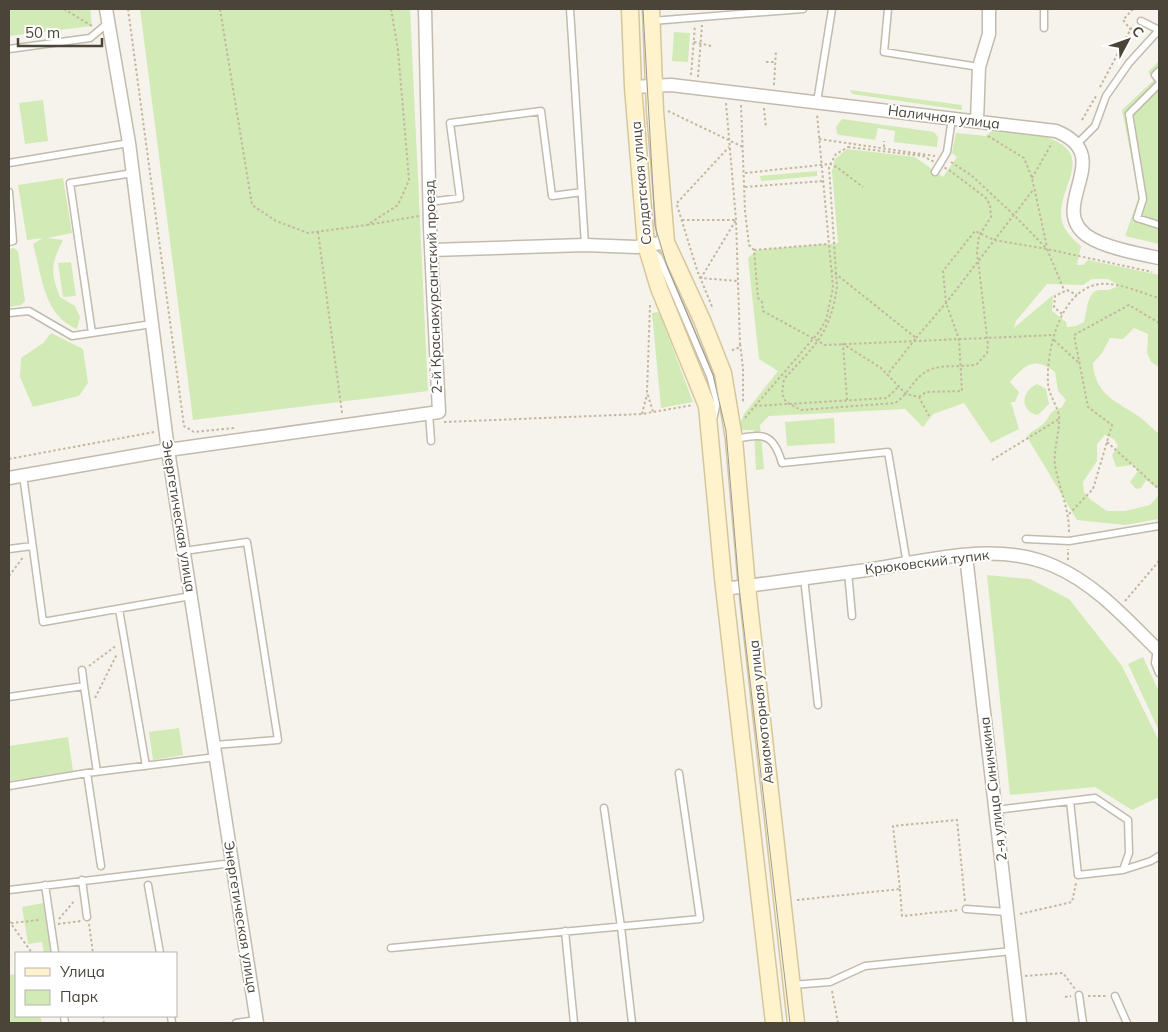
<svg xmlns="http://www.w3.org/2000/svg" width="1168" height="1032" font-family="Mulish,sans-serif">
<rect width="100%" height="100%" fill="#f6f3ec"/>
<path fill="#d2eab5" fill-rule="evenodd" d="M9 9H90L92 26 9 36Z
M140 9H410L428 391 193 420Z
M674 32 690 33 688 62 672 61Z
M1159 61V244L1125 236 1139 196 1122 110 1155 79 1148 72Z
M850 90 962 105V110L852 94Z
M43 100 48 141 25 144 19 103Z
M842 119 934 132 938 137 937 147 894 142 895 131 878 128 875 140 840 135 837 134 836 127Z
M994 129C1010 131 1029 131 1044 136 1094 153 1064 178 1061 211 1060 227 1070 237 1081 246L1077 265H1083L1088 260 1159 275V367L1151 362 1147 353 1148 334 1134 328 1123 339 1110 338 1102 353 1093 363C1095 396 1117 401 1141 418 1148 423 1152 429 1159 433V490L1146 480 1141 488 1136 489 1130 482 1138 471 1133 465 1116 467 1112 455 1118 446 1114 439 1105 435 1097 444V461L1083 482 1084 492 1091 500 1107 511H1125L1150 505 1159 495V519L1125 525 1077 520 1027 437C1031 430 1037 430 1043 424 1050 418 1049 410 1061 408L1066 400 1058 391 1055 372C1035 356 1025 364 1010 382L1019 392 1015 402H1011L1019 429 991 443 964 403 933 414 923 427 905 409 769 416 760 425 764 469 756 470 754 430H737L744 414 778 371 759 359 748 258 757 250 838 243 832 171 835 159 847 149 915 157 943 177 957 157 952 153 956 133 986 136ZM1092 279H1108L1118 285C1111 291 1107 290 1099 290 1087 291 1087 312 1084 322L1076 326 1067 327 1066 322 1052 311 1053 295 1014 328 1016 321 1047 284 1083 285Z
M817 171V176L761 181 760 176Z
M63 178 72 233 47 238 63 240C51 264 50 272 60 297L75 306 80 317 77 329C43 315 42 275 33 244L43 238 27 240 18 185Z
M14 248 18 251 25 301 21 305 9 307V249Z
M71 262 76 296 63 297 58 263Z
M659 312 693 402 661 408 652 313Z
M51 333 83 349 88 383 79 396 33 407 20 377 21 358 43 343Z
M1037 384 1046 389 1049 404 1038 415C1019 411 1021 391 1037 384Z
M834 418 835 443 787 446 785 422Z
M987 575 1030 579 1069 599 1122 666 1159 741V797L1132 810 1095 787 1010 795Z
M1143 657 1159 692V731L1128 664Z
M179 728 183 755 153 760 149 732Z
M68 737 73 771 9 781V746Z
M43 903 51 953H44L42 942 28 944 22 907Z
M16 974V1016H40L42 1023H10L9 975Z"/>
<g fill="none" stroke-linecap="round" stroke-linejoin="round">
<g stroke="#c2bbae" stroke-width="9">
<path id="service" d="M570 9 585 245
M888 9 884 52 979 67
M1044 9V28
M652 21 803 9
M1141 21 1159 30
M9 49 90 38 108 23
M1159 71 1155 75 1159 80
M1159 84 1129 114 1143 199 1137 218 1159 225
M817 102 832 9
M1077 144 1095 126 1106 96 1129 63 1159 30
M9 163 129 143
M935 172 947 152 952 118
M133 173 70 183 92 333 152 324
M429 202 460 198 450 123 541 111 552 196 582 192
M9 242 13 241 9 192
M652 251 659 257 710 376 717 401 714 416
M9 313 29 311 72 336 92 333
M429 413 431 441
M735 439C763 434 773 432 782 463L888 452 907 564
M23 475 43 622 191 596
M1026 539 1069 541 1159 526
M9 549 32 546
M184 551 247 542 278 740 214 745
M848 572 852 616
M804 578 818 705
M119 609 146 766
M1157 649 1155 663 1159 673
M82 670 84 686
M9 697 84 686 97 772
M87 773 101 866
M9 786 87 773 216 757
M604 808 621 927 632 1023
M996 810 1095 798 1128 820 1129 853 1123 870 1078 875 1070 801
M1123 870 1151 861 1159 856
M82 880 87 917
M45 885 55 953
M148 885 160 953
M9 890 233 863
M966 909 1007 912
M565 931 574 1023
M391 948 700 919 679 773
M792 985 830 982 865 966 1012 951
M1079 995 1083 1023
M1115 996 1127 1023
M64 1016 65 1023
M171 1016 172 1023
M236 1023 257 1020"/>
</g>
<g stroke="#c2bbae" stroke-width="15">
<path id="minor" d="M106 9 129 143 168 450 257 1023
M633 87 671 85 1056 131C1118 156 1047 205 1086 235 1102 247 1139 254 1159 258
M977 121 979 67 989 34V9
M432 250 585 245 636 247 666 242
M9 478 168 450 439 412 430 227 425 9
M966 556 1020 1023
M724 589C772 583 819 576 867 570 926 561 996 540 1054 566 1096 584 1127 620 1159 651"/>
</g>
<g stroke="#d6c79b" stroke-width="19">
<path id="secondary" d="M630 9 633 87 646 245 659 288 707 406 723 578 774 1023
M651 9 655 111 666 242 702 320 723 373 734 439 747 587 796 1023"/>
</g>
<path stroke="#c4b79f" stroke-width="2" stroke-dasharray="2.5 2.5" stroke-linecap="butt" d="M64 9 92 26
M128 9 184 426 194 432 234 428
M220 9 252 205 276 221 308 233 367 225 398 205 409 180 398 50 391 9
M1131 30 1123 20 1133 9
M694 42 711 46
M766 62H775
M691 75 695 25
M698 77 702 25
M774 85 776 50
M1100 87 1133 25
M726 103 736 220 740 344 738 348 730 351
M741 105 745 211 749 245 754 250 758 298 762 302 763 311 825 345 1054 335
M764 108 766 128
M668 111 743 147
M1082 120 1096 96
M988 136 1024 158 1032 178 1047 247
M819 139 935 156
M848 147 923 156 949 170 986 198 990 205 991 217 979 236 977 252 988 345 987 353 977 364C960 369 940 362 924 373 912 381 907 396 895 403L801 410 786 402 782 394 784 379C815 345 830 335 837 287L829 167 836 154Z
M884 147V141
M951 162 971 175 1014 215 1047 249 1064 290
M745 173 830 164 838 168 863 187
M1032 178 1052 143
M745 187 823 181
M677 203 729 147
M677 205 697 270 713 309
M682 220H736L701 278 737 281
M367 225 419 216
M318 232 342 413
M754 250 828 244
M831 270 916 338 887 375
M650 305 647 392 653 412
M1062 314 1054 307 1055 296 1067 290 1077 295
M916 338 946 303 1033 190
M1054 340 1080 364
M740 344 743 368V403
M919 397 926 392 962 391 959 339 946 303 943 271 975 231 994 240 1047 249 1152 272
M847 400 843 344 881 368 906 394 919 397 929 416
M755 406 819 332 826 320 833 288 817 114
M642 414 647 394
M745 418 755 406 887 398 898 387
M444 422 642 414 693 405
M1107 442 1159 489
M9 459 154 432
M992 460 1059 419
M1069 514 1093 489 1112 425 1088 407 1074 335 1129 305 1159 323
M1069 532C1069 507 1059 489 1055 465 1053 449 1060 433 1059 416 1057 405 1049 395 1048 384 1046 351 1060 289 1100 284 1119 282 1141 293 1159 298
M1068 560V549
M9 576 24 556
M1125 601 1159 561
M89 666 117 645
M95 698 117 654
M900 889 902 916 959 910
M797 900 900 889 893 826 957 820 965 902
M1020 914 1072 902 1076 883
M59 919 75 900
M9 921 32 953
M11 923 39 920
M58 924 81 921
M89 924 93 953
M1025 976 1063 973 1075 989
M832 991 838 1023
M1088 996H1106
M1065 997 1071 996
M103 1016 104 1023"/>
<use href="#service" stroke="#fff" stroke-width="6"/>
<use href="#minor" stroke="#fff" stroke-width="12"/>
<use href="#secondary" stroke="#fff3cd" stroke-width="16"/>
<path stroke="#9a9a9a" stroke-width="1" d="M643 9 655 226 667 266 713 375 726 431 739 587 790 1023"/>
</g>
<g text-anchor="middle" stroke-width="4" stroke-linejoin="round" paint-order="stroke">
<g font-size="14" fill="#4b4439" stroke="#fff">
<text transform="translate(944 117) rotate(7)" y="5">Наличная улица</text>
<text transform="translate(641 183) rotate(-95)" y="5">Солдатская улица</text>
<text transform="translate(433 287) rotate(-92)" y="5">2-й Краснокурсантский проезд</text>
<text transform="translate(179 516) rotate(81)" y="5">Энергетическая улица</text>
<text transform="translate(927 562) rotate(-7)" y="5">Крюковский тупик</text>
<text transform="translate(761 712) rotate(-96)" y="5">Авиамоторная улица</text>
<text transform="translate(993 789) rotate(-97)" y="5">2-я улица Синичкина</text>
<text transform="translate(241 917) rotate(81)" y="5">Энергетическая улица</text>
</g>
</g>
<rect width="1168" height="1032" fill="none" stroke="#4b4439" stroke-width="20"/>
<rect x="15" y="952" width="162" height="65" fill="#ffffff" stroke="#b7b4b0"/>
<rect x="25" y="968" width="25" height="8" fill="#fff3cd" stroke="#b7b4b0"/>
<text x="60" y="977" font-size="15" fill="#4b4439">Улица</text>
<rect x="25" y="990" width="25" height="15" fill="#d2eab5" stroke="#b7b4b0"/>
<text x="60" y="1002" font-size="15" fill="#4b4439">Парк</text>
<g transform="translate(1128 40) rotate(49)" stroke="#ffffff" stroke-width="4" paint-order="stroke">
<path d="M0-4L9 19L0 12L-9 19Z" fill="#4b4439"/>
<text y="-8" font-size="14" font-weight="bold" text-anchor="middle" fill="#4b4439">С</text>
</g>
<path d="M18 38v8h84v-8" fill="none" stroke="#4b4439" stroke-width="2.5"/>
<text x="25" y="38" font-size="15" fill="#4b4439" stroke="#ffffff" stroke-width="4" paint-order="stroke">50 m</text>
</svg>
